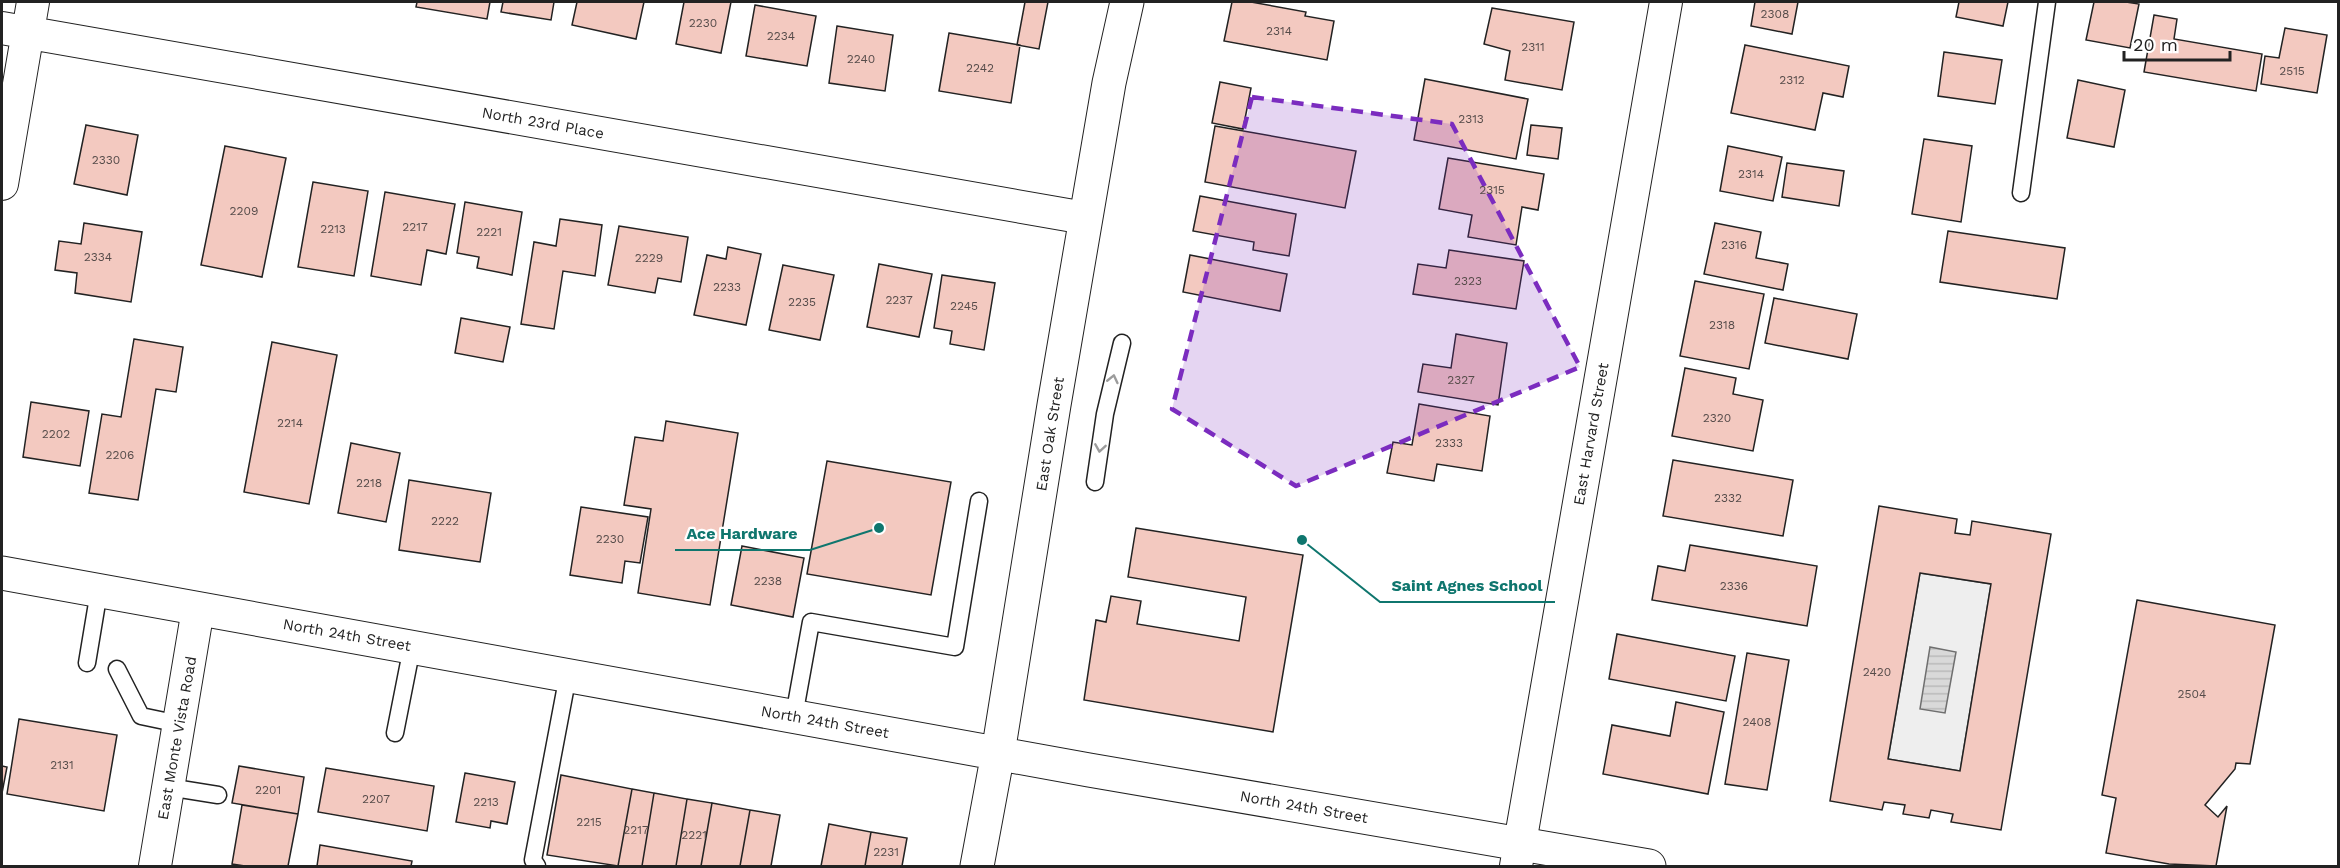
<svg xmlns="http://www.w3.org/2000/svg" width="2340" height="868" font-family="'Work Sans',sans-serif">
<defs>
<pattern id="water-rules" width="6" height="5" patternUnits="userSpaceOnUse" patternTransform="scale(1.5)"><rect width="6" height="5" fill="#d9d9d9"/><path d="M0 2.5h6" fill="none" stroke="#bababa"/></pattern>
</defs>
<rect width="100%" height="100%" fill="#fff"/>
<path fill="#eee" stroke="#6f6f6f" stroke-width="1.5" d="M1920 573 1991 584 1960 771 1888 759Z"/>
<path fill="url(#water-rules)" stroke="#6f6f6f" stroke-width="1.5" d="M1930 647 1956 652 1945 713 1920 709Z"/>
<path fill="#f3c9c0" stroke="#222" stroke-width="1.5" fill-rule="evenodd" d="M417 2H490L487 19 416 7Z
M503 2H554L551 20 501 12Z
M577 2H644L636 39 572 25Z
M684 2H731L721 53 676 44Z
M1025 2H1048L1039 49 1017 45Z
M1232 2H1251L1306 12 1305 16 1334 21 1327 60 1224 41Z
M1755 2H1798L1792 34 1751 26Z
M1959 2H2008L2003 26 1956 17Z
M2094 2H2126L2139 4 2130 48 2086 40Z
M755 5 816 16 807 66 746 56Z
M1492 8 1574 22 1562 90 1505 80 1510 51 1484 44Z
M2154 15 2177 19 2174 39 2262 54 2256 91 2144 72Z
M837 26 893 35 885 91 829 83Z
M2285 28 2327 35 2317 93 2261 84 2265 56 2279 58Z
M949 33 1020 45 1011 103 939 91Z
M1745 45 1849 66 1843 97 1823 93 1815 130 1731 113Z
M1944 52 2002 60 1995 104 1938 96Z
M1425 79 1528 99 1516 159 1414 140Z
M2078 80 2125 90 2114 147 2067 138Z
M1220 82 1251 88 1243 129 1212 123Z
M86 125 138 135 127 195 74 184Z
M1531 125 1562 128 1558 159 1527 155Z
M1215 126 1356 151 1345 208 1205 182Z
M1924 139 1972 146 1961 222 1912 214Z
M225 146 286 158 262 277 201 265Z
M1728 146 1782 157 1773 201 1720 191Z
M1448 158 1544 174 1538 210 1522 207 1516 245 1468 237 1472 215 1439 209Z
M1787 163 1844 171 1839 206 1782 197Z
M313 182 368 191 354 276 298 267Z
M385 192 455 204 446 254 427 250 421 285 371 276Z
M1200 196 1296 214 1289 256 1253 250 1254 242 1193 231Z
M465 202 522 212 512 275 477 268 479 257 457 253Z
M560 219 602 225 595 276 563 271 554 329 521 324 534 242 556 246Z
M84 223 142 232 131 302 75 293 77 273 55 270 59 241 81 244Z
M1715 223 1761 232 1756 258 1788 264 1783 290 1704 274Z
M619 226 688 237 681 282 658 278 655 293 608 285Z
M1948 231 2065 248 2057 299 1940 282Z
M728 247 761 254 746 325 694 315 707 255 726 259Z
M1449 250 1524 261 1516 309 1413 294 1418 264 1446 268Z
M1190 255 1287 274 1280 311 1183 292Z
M879 264 932 274 919 337 867 327Z
M783 265 834 275 820 340 769 330Z
M942 275 995 283 984 350 950 344 952 331 934 328Z
M1695 281 1764 294 1749 369 1680 356Z
M1774 298 1857 314 1848 359 1765 343Z
M461 318 510 327 503 362 455 353Z
M1456 334 1507 343 1498 405 1418 392 1423 364 1451 368Z
M134 339 183 347 176 392 156 389 138 500 89 493 102 414 121 417Z
M272 342 337 355 309 504 244 492Z
M1685 368 1736 378 1733 394 1763 400 1753 451 1672 436Z
M31 402 89 411 80 466 23 457Z
M1419 404 1490 416 1482 471 1437 464 1434 481 1387 473 1393 442 1412 445Z
M666 421 738 433 710 605 638 593 651 509 624 505 635 437 663 441Z
M351 443 400 453 386 522 338 513Z
M1673 460 1793 480 1783 536 1663 516Z
M827 461 951 482 931 595 807 574Z
M409 480 491 493 480 562 399 550Z
M1879 506 1957 519 1955 533 1970 535 1972 521 2051 534 2001 830 1951 822 1953 814 1931 810 1929 818 1903 814 1905 805 1884 802 1882 810 1830 801ZM1920 573 1991 584 1960 771 1888 759Z
M581 507 648 517 640 563 625 561 622 583 570 575Z
M1136 528 1303 555 1273 732 1084 700 1096 620 1106 622 1111 596 1141 601 1137 624 1239 641 1246 597 1128 577Z
M1690 545 1817 566 1807 626 1652 600 1658 566 1685 571Z
M742 546 804 558 793 617 731 605Z
M2137 600 2275 625 2250 764 2236 763 2235 769 2205 805 2218 817 2227 806 2216 866 2169 864 2106 853 2116 798 2102 795Z
M1617 634 1735 656 1726 701 1609 679Z
M1747 653 1789 660 1767 790 1725 784Z
M1676 702 1724 712 1708 794 1603 774 1612 725 1670 736Z
M19 719 117 735 104 811 7 794Z
M2 766 7 767 2 793Z
M239 766 304 777 298 814 232 803Z
M326 768 434 786 427 831 318 812Z
M465 773 515 782 507 824 491 821 490 828 456 822Z
M561 775 632 789 618 866 547 855Z
M632 789 654 793 642 866H618Z
M654 793 687 799 676 866H642Z
M687 799 712 803 701 866H676Z
M712 803 750 810 740 866H701Z
M242 805 298 814 288 866H245L232 864Z
M750 810 780 815 771 866H740Z
M829 824 871 832 865 866H821Z
M871 832 907 838 902 866H865Z
M320 845 412 861 411 866H317Z"/>
<g fill="none" stroke-linecap="round" stroke-linejoin="round">
<g stroke="#222" stroke-width="19">
<path id="lane" d="M2021 193 2047 2
M1095 482 1105 414 1122 343
M87 663 99 591
M117 669 141 716 179 724
M794 716 811 622 955 647 979 501
M395 733 412 647
M168 787 218 795
M537 866 533 860 568 675"/>
</g>
<g stroke="#222" stroke-width="34">
<path id="street" d="M2 28 1085 218
M2 184 33 2
M155 866 198 609
M1516 866 1666 2"/>
</g>
<g stroke="#222" stroke-width="35">
<path id="secondary" d="M2 573 1089 770 1649 866
M977 866 998 753 1054 405 1109 83 1127 2"/>
</g>
<use href="#lane" stroke="#fff" stroke-width="16"/>
<use href="#street" stroke="#fff" stroke-width="32"/>
<use href="#secondary" stroke="#fff" stroke-width="33"/>
</g>
<defs><path id="oneway-chevron" d="M-2-3.5L2.5 0L-2 3.5" fill="none" stroke-width="1.6" stroke-linecap="round" stroke-linejoin="round" transform="scale(1.5)"/></defs>
<g stroke="#9c9c9c">
<use href="#oneway-chevron" transform="translate(1113 379) rotate(-77)"/>
<use href="#oneway-chevron" transform="translate(1100 448) rotate(99)"/>
</g>
<path fill="#7b2cbf" fill-opacity="0.2" stroke="#7b2cbf" stroke-width="4.5" stroke-dasharray="12 8" stroke-linejoin="round" d="M1252 97 1452 124 1580 367 1296 486 1172 409Z"/>
<g text-anchor="middle" stroke-width="4.5" stroke-linejoin="round" paint-order="stroke">
<g font-size="12" fill="#564c4a">
<text x="1775" y="18">2308</text>
<text x="703" y="27">2230</text>
<text x="1279" y="35">2314</text>
<text x="781" y="40">2234</text>
<text x="1533" y="51">2311</text>
<text x="861" y="63">2240</text>
<text x="980" y="72">2242</text>
<text x="2292" y="75">2515</text>
<text x="1792" y="84">2312</text>
<text x="1471" y="123">2313</text>
<text x="106" y="164">2330</text>
<text x="1751" y="178">2314</text>
<text x="1492" y="194">2315</text>
<text x="244" y="215">2209</text>
<text x="415" y="231">2217</text>
<text x="333" y="233">2213</text>
<text x="489" y="236">2221</text>
<text x="1734" y="249">2316</text>
<text x="98" y="261">2334</text>
<text x="649" y="262">2229</text>
<text x="1468" y="285">2323</text>
<text x="727" y="291">2233</text>
<text x="899" y="304">2237</text>
<text x="802" y="306">2235</text>
<text x="964" y="310">2245</text>
<text x="1722" y="329">2318</text>
<text x="1461" y="384">2327</text>
<text x="1717" y="422">2320</text>
<text x="290" y="427">2214</text>
<text x="56" y="438">2202</text>
<text x="1449" y="447">2333</text>
<text x="120" y="459">2206</text>
<text x="369" y="487">2218</text>
<text x="1728" y="502">2332</text>
<text x="445" y="525">2222</text>
<text x="610" y="543">2230</text>
<text x="768" y="585">2238</text>
<text x="1734" y="590">2336</text>
<text x="1877" y="676">2420</text>
<text x="2192" y="698">2504</text>
<text x="1757" y="726">2408</text>
<text x="62" y="769">2131</text>
<text x="268" y="794">2201</text>
<text x="376" y="803">2207</text>
<text x="486" y="806">2213</text>
<text x="589" y="826">2215</text>
<text x="636" y="834">2217</text>
<text x="694" y="839">2221</text>
<text x="886" y="856">2231</text>
</g>
<g font-size="15" fill="#222" stroke="#fff">
<text transform="translate(543 123) rotate(10)" y="5">North 23rd Place</text>
<text transform="translate(1050 434) rotate(-81)" y="5">East Oak Street</text>
<text transform="translate(1591 434) rotate(-80)" y="5">East Harvard Street</text>
<text transform="translate(347 635) rotate(10)" y="5">North 24th Street</text>
<text transform="translate(825 722) rotate(10)" y="5">North 24th Street</text>
<text transform="translate(177 738) rotate(-80)" y="5">East Monte Vista Road</text>
<text transform="translate(1304 807) rotate(10)" y="5">North 24th Street</text>
</g>
</g>
<path fill="none" stroke="#0f766e" stroke-width="2" d="M879 528L810 550H675M1302 540L1380 602H1555"/>
<g fill="#0f766e" stroke="#fff" stroke-width="2">
<circle cx="879" cy="528" r="6"/>
<circle cx="1302" cy="540" r="6"/>
</g>
<g font-size="16" text-anchor="middle" font-weight="bold" fill="#0f766e" stroke="#fff" stroke-width="4.5" stroke-linejoin="round" paint-order="stroke">
<text x="742" y="539">Ace Hardware</text>
<text x="1467" y="591">Saint Agnes School</text>
</g>
<rect width="2340" height="868" fill="none" stroke="#222222" stroke-width="6"/>
<path d="M2124 51v9h106v-9" fill="none" stroke="#222222" stroke-width="3"/>
<text x="2133" y="51" font-size="18" fill="#222222" stroke="#ffffff" stroke-width="4.5" paint-order="stroke">20 m</text>
</svg>
